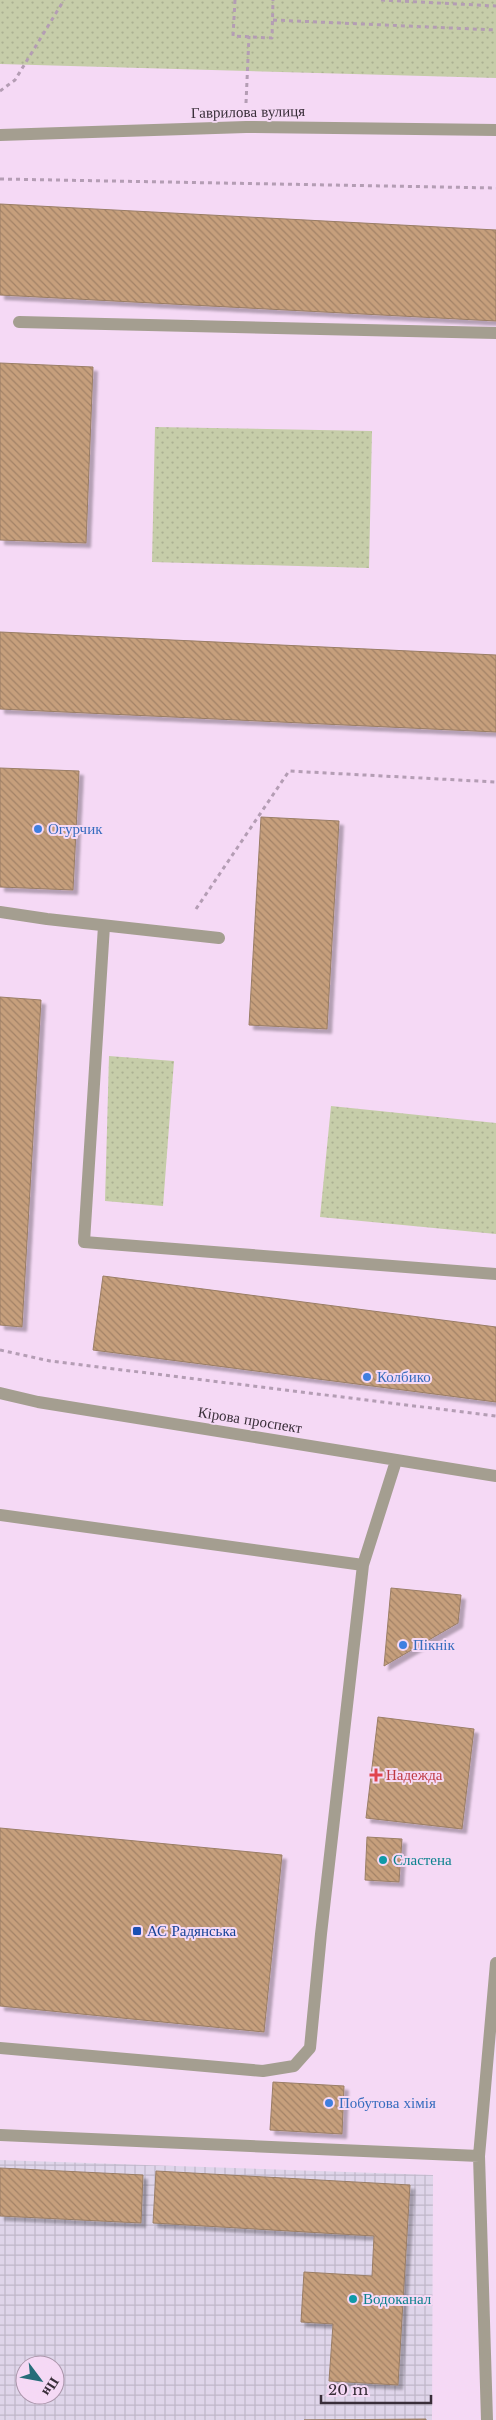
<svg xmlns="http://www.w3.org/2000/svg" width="496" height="2420" font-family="'Libre Baskerville',serif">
<defs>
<pattern id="industrial-grid" width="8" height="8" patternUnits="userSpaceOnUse" patternTransform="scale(1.25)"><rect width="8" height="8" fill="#dfd5ea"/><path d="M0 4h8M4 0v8" fill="none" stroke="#c0b7c9"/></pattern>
<pattern id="park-dots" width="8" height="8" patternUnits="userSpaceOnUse" patternTransform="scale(1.25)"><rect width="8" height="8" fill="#c6cda9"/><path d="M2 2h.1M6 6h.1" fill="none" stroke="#abb092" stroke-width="1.8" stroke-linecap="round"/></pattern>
<pattern id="building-back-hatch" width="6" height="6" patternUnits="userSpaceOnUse" patternTransform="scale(1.25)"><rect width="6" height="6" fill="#c69f7c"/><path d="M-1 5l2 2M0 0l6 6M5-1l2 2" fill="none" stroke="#a28267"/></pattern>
<filter id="shadow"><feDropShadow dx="4.5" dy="4.5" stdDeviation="1" flood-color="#0004"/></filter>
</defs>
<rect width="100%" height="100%" fill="#f5d9f5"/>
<path fill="url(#industrial-grid)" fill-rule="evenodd" d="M0 2160 433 2175 432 2420H0ZM25 2365H55V2395H25Z"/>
<path fill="url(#park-dots)" d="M0 0H496V78L0 64Z
M155 427 372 431 369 568 152 562Z
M109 1056 174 1061 163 1206 105 1201Z
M331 1106 496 1123V1234L320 1217Z"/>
<path fill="url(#building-back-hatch)" stroke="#9a7e66" filter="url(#shadow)" d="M0 204 496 230V321L0 295Z
M0 363 93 367 86 543 0 540Z
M0 632 496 655V732L0 709Z
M0 768 79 771 73 890 0 887Z
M261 817 339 821 327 1029 249 1025Z
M0 997 41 1000 22 1327 0 1325Z
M103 1276 496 1327V1402L93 1350Z
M391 1588 461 1595 458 1623 384 1666Z
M378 1717 474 1729 462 1829 366 1818Z
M0 1828 282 1855 264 2032 0 2006Z
M367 1837 402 1839 399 1882 365 1880Z
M273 2082 344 2086 342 2134 270 2130Z
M0 2168 143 2175 141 2223 0 2216Z
M156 2171 410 2185 398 2385 329 2381 333 2324 301 2322 304 2272 372 2276 374 2236 153 2223Z
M426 2419V2420H304Z"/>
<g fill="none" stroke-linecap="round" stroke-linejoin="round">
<path stroke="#b49db4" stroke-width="3" stroke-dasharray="4 4" stroke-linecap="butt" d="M235 0 233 36 272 38 273 0
M381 0 496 6
M273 20 496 30
M0 91 15 80 64 0
M246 103 249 36
M0 179 496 188
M196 909 289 771 496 782
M0 1350 50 1361 496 1416"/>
<path stroke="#a49e90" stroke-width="12" d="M0 135 246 127 496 130
M19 322 496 333
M0 912 47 919 219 938
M104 926 84 1242 496 1274
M0 1393 38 1402 496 1476
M0 1515 363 1565 396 1461
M0 2048 263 2071 294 2066 310 2048 321 1934 363 1565
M0 2135 479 2156
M487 2420 479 2156 496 1963"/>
</g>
<g fill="#3f7fe0" stroke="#f5d9f5" stroke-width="2">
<circle cx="38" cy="829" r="5"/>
<circle cx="367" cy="1377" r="5"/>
<circle cx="403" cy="1645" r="5"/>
<circle cx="329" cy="2103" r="5"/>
</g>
<path fill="#e0444e" stroke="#f5d9f5" stroke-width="2" d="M373.5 1767.5h5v5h5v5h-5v5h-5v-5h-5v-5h5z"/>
<g fill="#0f9aa8" stroke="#f5d9f5" stroke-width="2">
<circle cx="383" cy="1860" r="5"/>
<circle cx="353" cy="2299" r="5"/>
</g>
<rect fill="#1a4fb4" stroke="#f5d9f5" stroke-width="2" x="132" y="1926" width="10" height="10" rx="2.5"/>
<g text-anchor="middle" stroke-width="4" stroke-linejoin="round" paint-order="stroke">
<g font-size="15" fill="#392e39" stroke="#f5d9f5">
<text transform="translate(248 112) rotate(-1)" y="5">Гаврилова вулиця</text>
<text transform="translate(250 1420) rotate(9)" y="5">Кірова проспект</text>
</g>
<g font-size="15" fill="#366cbe" stroke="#f5d9f5" text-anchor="start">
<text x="48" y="834">Огурчик</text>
<text x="377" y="1382">Колбико</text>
<text x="413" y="1650">Пікнік</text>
<text x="339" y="2108">Побутова хімія</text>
</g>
<g font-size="15" fill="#be3a42" stroke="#f5d9f5" text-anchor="start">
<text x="386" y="1780">Надежда</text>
</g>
<g font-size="15" fill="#0d838f" stroke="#f5d9f5" text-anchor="start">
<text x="393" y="1865">Сластена</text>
<text x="363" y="2304">Водоканал</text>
</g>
<g font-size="15" fill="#164399" stroke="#f5d9f5" text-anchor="start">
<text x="147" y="1936">АС Радянська</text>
</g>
</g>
<g transform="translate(40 2380) rotate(122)"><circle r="24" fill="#f5d9f5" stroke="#aa95aa"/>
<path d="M0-4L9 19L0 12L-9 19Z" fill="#256d79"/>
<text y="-8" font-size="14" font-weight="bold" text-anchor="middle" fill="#392e39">Пн</text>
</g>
<path d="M321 2395v8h110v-8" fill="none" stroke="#392e39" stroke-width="2.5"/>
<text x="328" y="2395" font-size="15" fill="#392e39" stroke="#f5d9f5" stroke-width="4" paint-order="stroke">20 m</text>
</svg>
